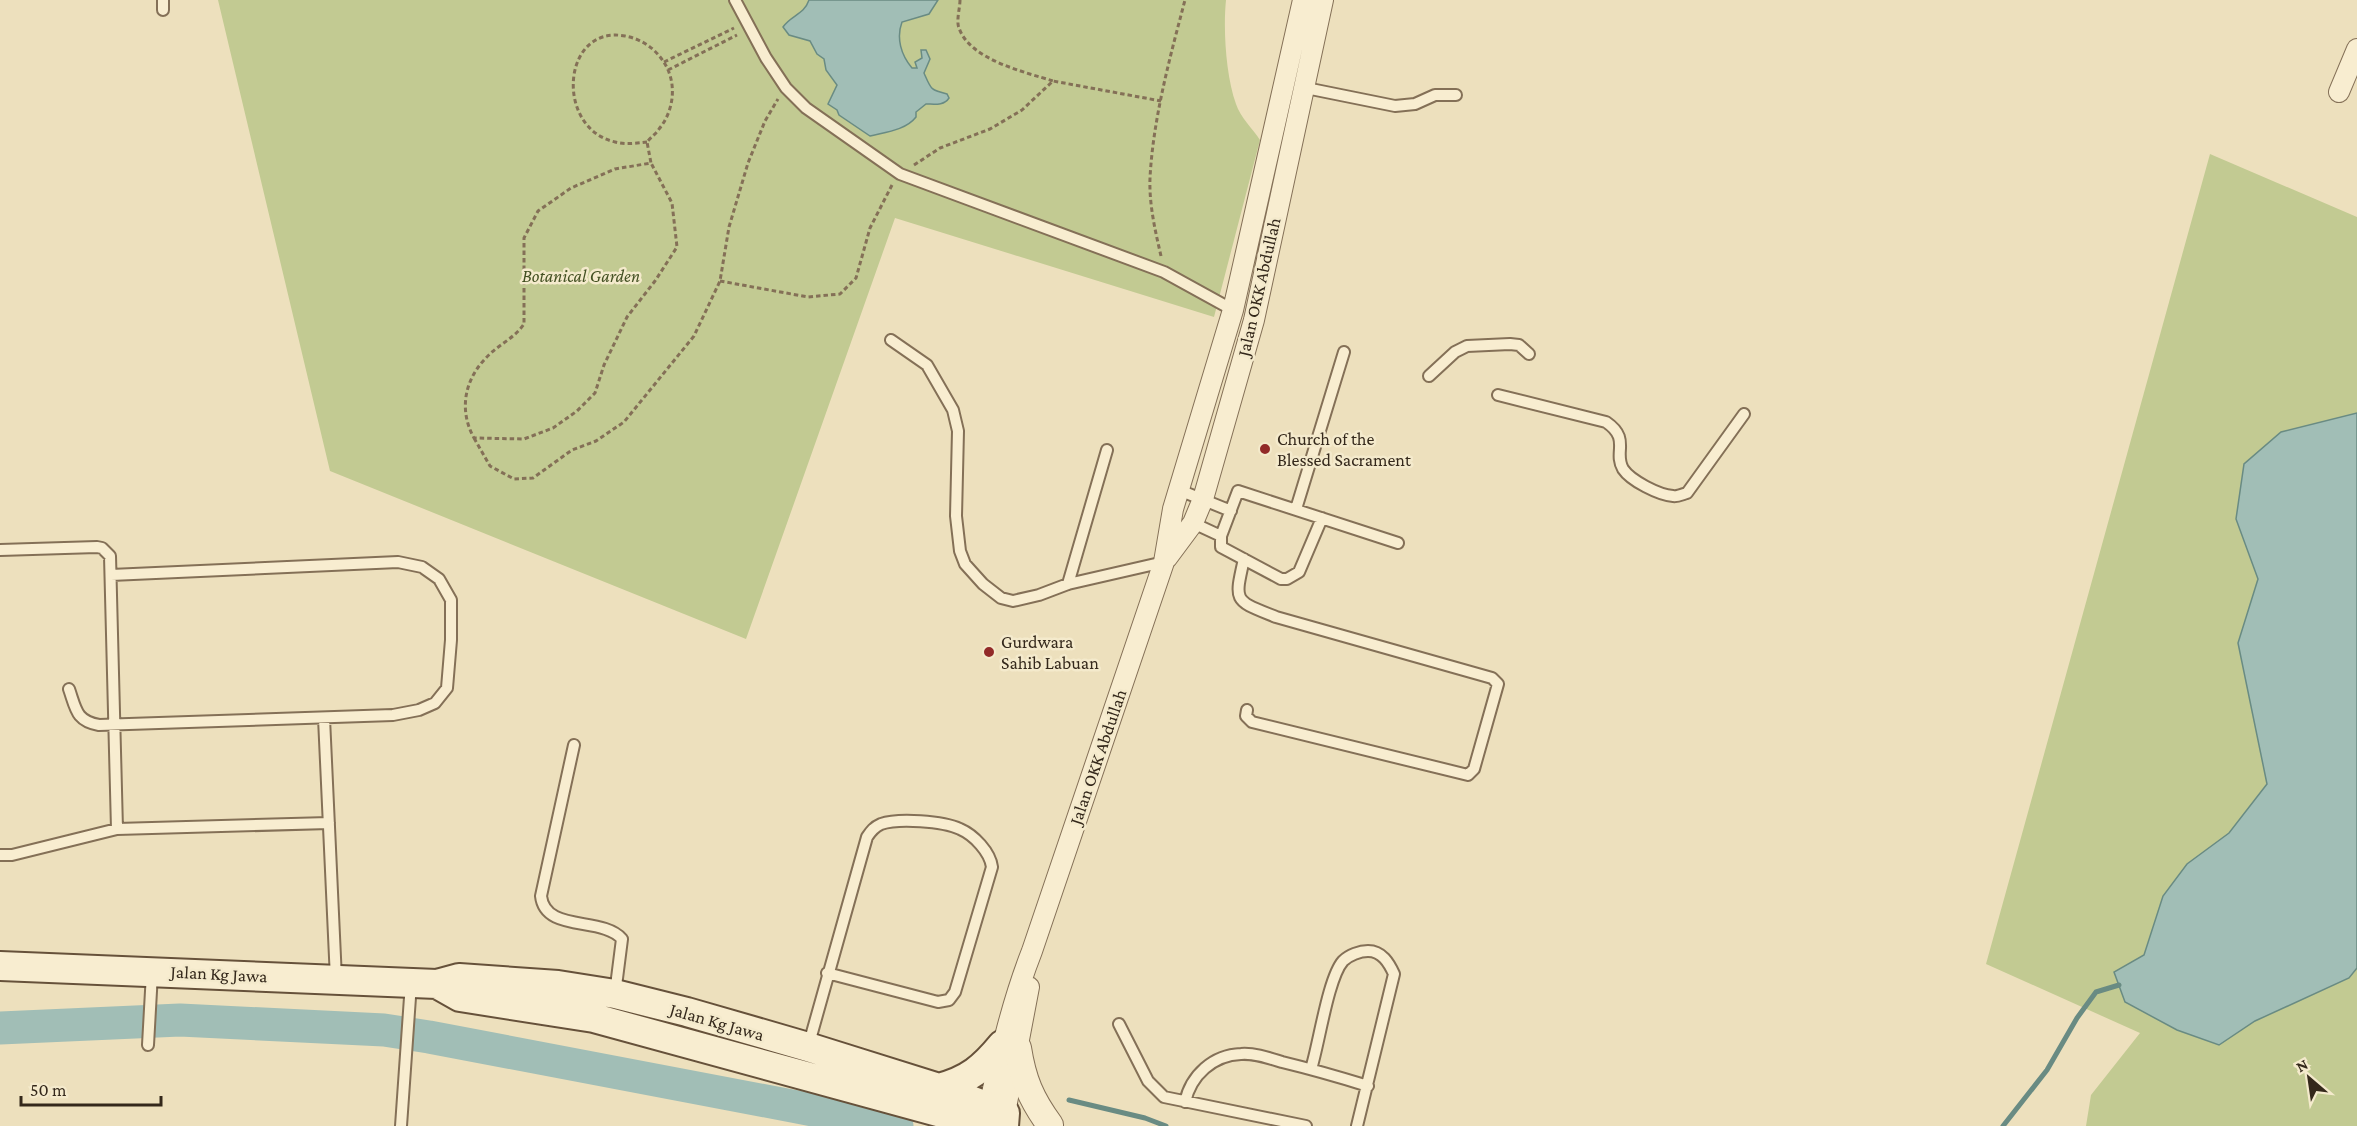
<svg xmlns="http://www.w3.org/2000/svg" width="2357" height="1126" font-family="'Crimson Pro',serif">
<rect width="100%" height="100%" fill="#ede0bd"/>
<path fill="#c2ca92" d="M218 0H1226C1223 30 1226 76 1236 104 1240 117 1253 129 1260 140L1214 317 895 218 746 639 330 471Z
M2210 154 2357 217V1126H2086L2091 1095 2140 1033 1986 964Z"/>
<path fill="#a1beb6" stroke="#698b83" stroke-width="1.5" d="M809 0H938L929 14 902 22C896 38 901 55 912 68H917L915 62 922 58 921 50H926L930 59 924 73C931 89 930 90 947 94L949 98C944 106 934 104 926 104L916 112V117C906 130 886 132 870 136L839 115 837 110 828 104 837 85 826 70 824 59 817 54 810 41 789 35 783 27C791 15 804 15 809 0Z
M2357 413V968L2349 978 2255 1021 2219 1045 2177 1030 2125 1002 2114 972 2144 955 2163 896 2187 864 2229 833 2267 784 2238 643 2258 579 2236 519 2244 464 2281 432Z"/>
<g fill="none" stroke-linecap="round" stroke-linejoin="round">
<path stroke="#698b83" stroke-width="5" d="M1069 1100 1145 1118 1166 1126
M2003 1126 2047 1070 2077 1018 2096 992 2119 985"/>
<path stroke="#a1beb6" stroke-width="33" d="M0 1028 180 1020 384 1030 429 1037 897 1126"/>
<g stroke="#847057" stroke-width="14">
<path id="service" d="M735 0 766 58 786 88 806 108 900 174 1164 272 1233 310
M163 10V0
M1301 87 1395 106 1415 104 1435 95H1456
M891 340 927 365 953 410 958 431 956 516 960 551 965 564 983 584 1001 598 1013 601 1039 595 1068 584 1164 562
M1429 376 1455 352 1467 346 1510 344 1519 345 1529 354
M1498 395 1606 422C1631 439 1613 452 1623 469 1631 481 1659 495 1673 496 1677 497 1683 494 1687 493L1744 414
M1179 490 1231 511
M1296 509 1344 352
M1322 518 1299 572 1287 579H1281L1221 547V536L1238 491 1398 543
M1193 523 1221 536
M0 550 97 547 102 548 110 556 117 829
M1244 559C1234 603 1234 600 1276 617L1492 678 1498 684 1474 769 1468 775 1252 722 1246 716 1247 710
M1068 584 1107 450
M69 689C76 709 76 721 99 725L393 715 419 710 435 703 447 688 451 640V600L439 579 422 567 398 562 111 575
M324 718 336 979
M574 745 541 896C545 933 602 916 622 939L615 994
M0 855H12L117 829 329 823
M1119 1024 1148 1081 1164 1097 1306 1126
M148 1045 152 973
M808 1047 867 837C871 831 874 827 881 824 898 818 943 821 960 829 974 835 990 852 992 867L955 992 949 1000 938 1002 827 973
M1311 1069C1319 1044 1328 978 1343 961 1349 955 1360 951 1368 951 1382 951 1389 963 1394 974L1357 1126
M1185 1102C1191 1075 1213 1055 1241 1054 1255 1053 1269 1058 1282 1062 1311 1069 1339 1077 1368 1086
M401 1126 411 983"/>
</g>
<g stroke="#847057" stroke-width="22">
<path id="minor" d="M2339 92 2357 49
M1167 558 1193 523 1203 499 1254 320 1323 0
M989 1108C1000 1054 1012 1002 1032 951L1164 562 1173 509 1233 310 1303 0
M1005 1113 1029 987"/>
</g>
<g stroke="#847057" stroke-width="28">
<path id="tertiary" d="M1018 1048C1023 1080 1031 1099 1050 1125"/>
</g>
<g stroke="#66513a" stroke-width="32">
<path id="secondary" d="M0 966 437 984 459 978 558 985 615 994 687 1012 808 1047 939 1088 1005 1113 1004 1126
M437 984 460 997 594 1018 989 1126
M939 1088C969 1080 983 1068 1002 1045"/>
</g>
<path stroke="#847057" stroke-width="3" stroke-dasharray="4.5 3" stroke-linecap="butt" d="M960 0C960 8 956 21 959 28 970 60 1025 72 1053 81
M664 62 734 28
M668 70 737 35
M647 142C637 143 626 145 615 142 554 128 562 24 625 36 642 39 656 49 665 64 677 84 674 111 659 129 656 134 651 137 647 142L651 163 615 169 571 188 538 211 524 238V324C514 339 497 345 485 359 464 381 459 411 474 438L524 439 553 428 577 411 595 393 604 365 627 317 655 281 677 247 672 203 651 163
M914 165 940 148 990 129 1022 110 1053 81 1161 101
M1161 256C1155 230 1149 204 1150 178 1153 119 1170 57 1185 0
M720 281 808 297 840 294 856 278 870 228 892 185
M474 438 490 466 514 479 533 478 572 450 596 441 624 422 694 336 720 281 729 227 748 163 765 121 778 99"/>
<use href="#service" stroke="#f8edd0" stroke-width="10"/>
<use href="#minor" stroke="#f8edd0" stroke-width="20"/>
<use href="#tertiary" stroke="#f8edd0" stroke-width="26"/>
<use href="#secondary" stroke="#f8edd0" stroke-width="28"/>
</g>
<g fill="#922a28" stroke="#f4eacc" stroke-width="2">
<circle cx="1265" cy="449" r="6"/>
<circle cx="989" cy="652" r="6"/>
</g>
<g text-anchor="middle" stroke-width="5" stroke-linejoin="round" paint-order="stroke">
<g font-size="18" font-style="italic" fill="#435022" stroke="#f4eacc">
<text x="581" y="282">Botanical Garden</text>
</g>
<g font-size="18" fill="#34281b" stroke="#f4eacc">
<text transform="translate(1259 287) rotate(-77)" y="6">Jalan OKK Abdullah</text>
<text transform="translate(1098 757) rotate(-71)" y="6">Jalan OKK Abdullah</text>
<text transform="translate(219 974) rotate(3)" y="6">Jalan Kg Jawa</text>
<text transform="translate(717 1022) rotate(16)" y="6">Jalan Kg Jawa</text>
</g>
<g font-size="18" fill="#34281b" stroke="#f4eacc" text-anchor="start">
<text x="1277" y="445">Church of the<tspan x="1277" dy="21">Blessed Sacrament</tspan></text>
<text x="1001" y="648">Gurdwara<tspan x="1001" dy="21">Sahib Labuan</tspan></text>
</g>
</g>
<g transform="translate(2309 1078) rotate(331)" stroke="#f4eacc" stroke-width="4.5" paint-order="stroke">
<path d="M0-4.5L10 22L0 15L-10 22Z" fill="#34281b"/>
<text y="-9" font-size="16" font-weight="bold" text-anchor="middle" fill="#34281b">N</text>
</g>
<path d="M21 1096v9h140v-9" fill="none" stroke="#34281b" stroke-width="3"/>
<text x="30" y="1096" font-size="18" fill="#34281b" stroke="#f4eacc" stroke-width="4.5" paint-order="stroke">50 m</text>
</svg>
